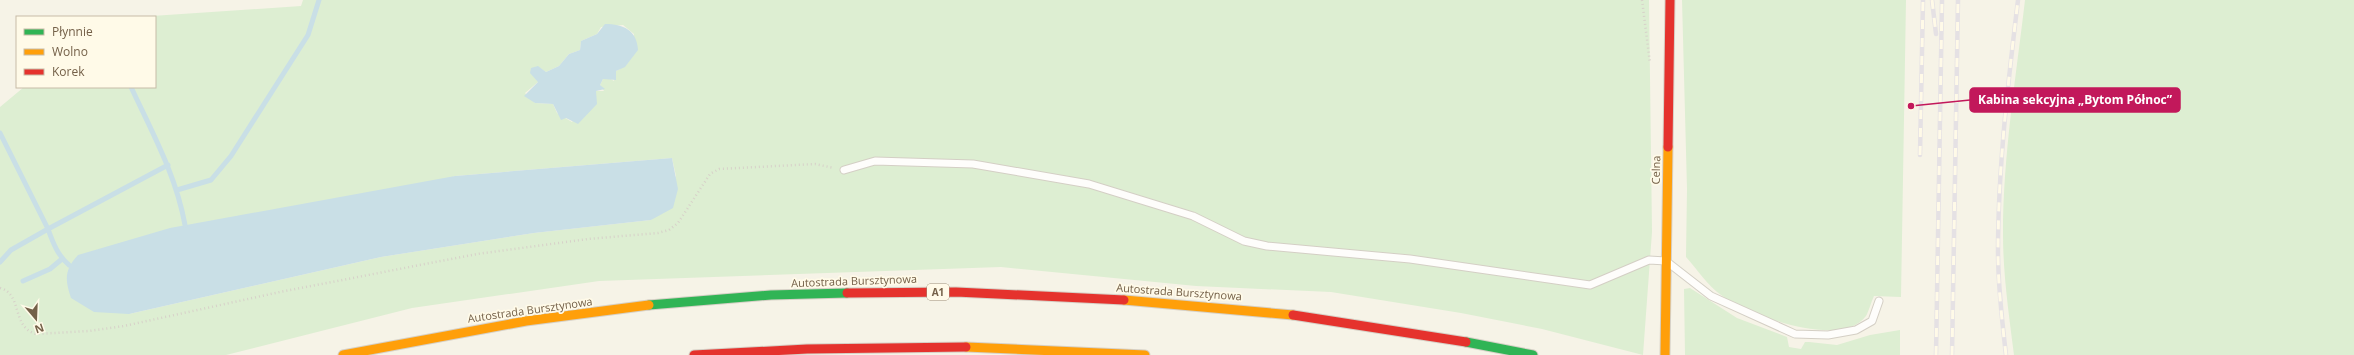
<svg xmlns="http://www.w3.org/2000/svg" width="2354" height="355" font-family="'Open Sans',sans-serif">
<rect width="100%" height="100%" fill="#f6f3e7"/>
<path fill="#ddeed2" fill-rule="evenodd" d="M303 0H1649L1652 232 1643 355 1542 329 1461 313 1331 292 1196 286 1001 267 599 281 412 308 226 355H0V107L24 87H155V17H137L301 6ZM623 25 634 34C634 52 634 63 616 71L614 81 609 78 603 79 600 85 604 91H596L572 122 557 113 553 104 535 103 525 93 538 82 540 68 546 72 559 66 569 54 580 50 581 41 597 34 601 27ZM672 158 676 176 651 220 534 233 381 257 129 314 455 176Z
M1682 0H1906L1901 297 1874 296C1871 302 1869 311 1866 316 1841 350 1748 315 1721 295 1708 286 1697 269 1686 257L1687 189Z
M2025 0H2354V355H2014C2009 315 2003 275 2003 234 2003 156 2016 77 2025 0Z
M1690 288 1737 318 1787 337 1789 347 1801 349 1805 342H1809L1837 345 1870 335 1900 330V355H1685L1684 289Z"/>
<path fill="#c9dfe6" d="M605 24C623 24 637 30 638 50L625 67 616 71V80L603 79 600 85 605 89 596 91 597 104 578 124 566 118 561 120 553 104 535 103 524 96 538 82 530 73 531 68 538 66 546 72 559 66 569 54 580 50 581 41 597 34Z
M672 158 678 189 673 208 651 220 534 233 381 257 129 314 94 312 71 298C65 280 64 270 78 255L170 228 455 176Z"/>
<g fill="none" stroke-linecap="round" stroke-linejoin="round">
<path stroke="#c9dfe6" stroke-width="5" d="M131 87C152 132 176 175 185 225
M0 133 48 229 168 165
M177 190 211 180 231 156 308 35 319 0
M0 262 11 250 48 229C53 243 58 256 69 265
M23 281 50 269 62 259"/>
<g stroke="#d4cfc5" stroke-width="9">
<path id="lane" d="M844 170 875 161 973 164 1089 184 1193 216 1244 241 1267 246 1410 259 1590 285 1649 260 1666 261 1711 296 1795 334 1828 335 1856 330 1872 321 1879 301"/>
</g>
<g stroke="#d6d0c6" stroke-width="11">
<path id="fast" d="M649 305 771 295 847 293
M1466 342 1533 355"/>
</g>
<g stroke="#d6d0c6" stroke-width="11">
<path id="slow" d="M1124 300 1293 315
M966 347 1145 355
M343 355 526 321 649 305
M1665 355 1668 147"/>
</g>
<g stroke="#d6d0c6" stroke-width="11">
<path id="jam" d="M1668 147 1670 0
M847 293 956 292 1124 300
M1293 315 1466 342
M694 355 807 349 966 347"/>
</g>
<path stroke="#d7d1c9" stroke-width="2.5" stroke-dasharray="1 3" stroke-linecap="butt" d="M1642 0 1650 63
M0 288C23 294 11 327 36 334L89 331 124 326 280 292 477 254 588 239 658 233 669 230 678 223 710 174 719 169 815 164 834 168"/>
<use href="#lane" stroke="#fefdfb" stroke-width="7"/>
<use href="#fast" stroke="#30b455" stroke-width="9"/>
<use href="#slow" stroke="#ff9f0a" stroke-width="9"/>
<use href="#jam" stroke="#e5322d" stroke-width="9"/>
<g stroke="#e5e1e4" stroke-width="4.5">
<path id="rail" d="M1932 0 1936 34
M1920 155 1923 0
M1936 355 1942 0
M1952 355 1958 0
M2006 355C2002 321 1998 286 1998 252 1998 168 2008 83 2018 0"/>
</g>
<use href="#rail" stroke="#fffae8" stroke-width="3" stroke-dasharray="9" stroke-linecap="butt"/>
</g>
<g text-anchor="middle" stroke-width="3.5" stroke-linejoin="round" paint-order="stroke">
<rect fill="#fffae8" stroke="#9e8e78" stroke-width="1" x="927" y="284" width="22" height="16" rx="3"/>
<g font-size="10" font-weight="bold" fill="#746048">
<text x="938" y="296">A1</text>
</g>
<g font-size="11" fill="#746048" stroke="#fffae8">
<text transform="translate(1656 170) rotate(-89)" y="4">Celna</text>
<text transform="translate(854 281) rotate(-2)" y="4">Autostrada Bursztynowa</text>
<text transform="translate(1179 292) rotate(4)" y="4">Autostrada Bursztynowa</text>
<text transform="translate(530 310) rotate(-8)" y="4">Autostrada Bursztynowa</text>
</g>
</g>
<path fill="none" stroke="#c2185b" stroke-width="1.5" d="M1911 106L1970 100"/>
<circle fill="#c2185b" stroke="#fffae8" stroke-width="1.5" cx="1911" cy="106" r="4"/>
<rect fill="#c2185b" stroke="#c2185b" stroke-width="1.5" x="1970" y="88" width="210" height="24" rx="4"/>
<g font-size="12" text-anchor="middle" font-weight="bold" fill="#fff">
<text x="2075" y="104">Kabina sekcyjna „Bytom Północ”</text>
</g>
<rect x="16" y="16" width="140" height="72" fill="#fffae8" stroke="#c7bca8"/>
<rect x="24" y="29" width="20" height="6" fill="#30b455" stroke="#c7bca8"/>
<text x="52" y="36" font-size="12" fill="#746048">Płynnie</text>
<rect x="24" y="49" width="20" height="6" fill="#ff9f0a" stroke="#c7bca8"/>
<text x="52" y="56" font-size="12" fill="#746048">Wolno</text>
<rect x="24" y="69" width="20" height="6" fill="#e5322d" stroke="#c7bca8"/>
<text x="52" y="76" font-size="12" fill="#746048">Korek</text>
<g transform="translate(36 319) rotate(161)" stroke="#fffae8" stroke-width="3" paint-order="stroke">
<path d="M0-3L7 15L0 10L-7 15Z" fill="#746048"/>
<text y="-6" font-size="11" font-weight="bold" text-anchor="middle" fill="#746048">N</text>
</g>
</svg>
